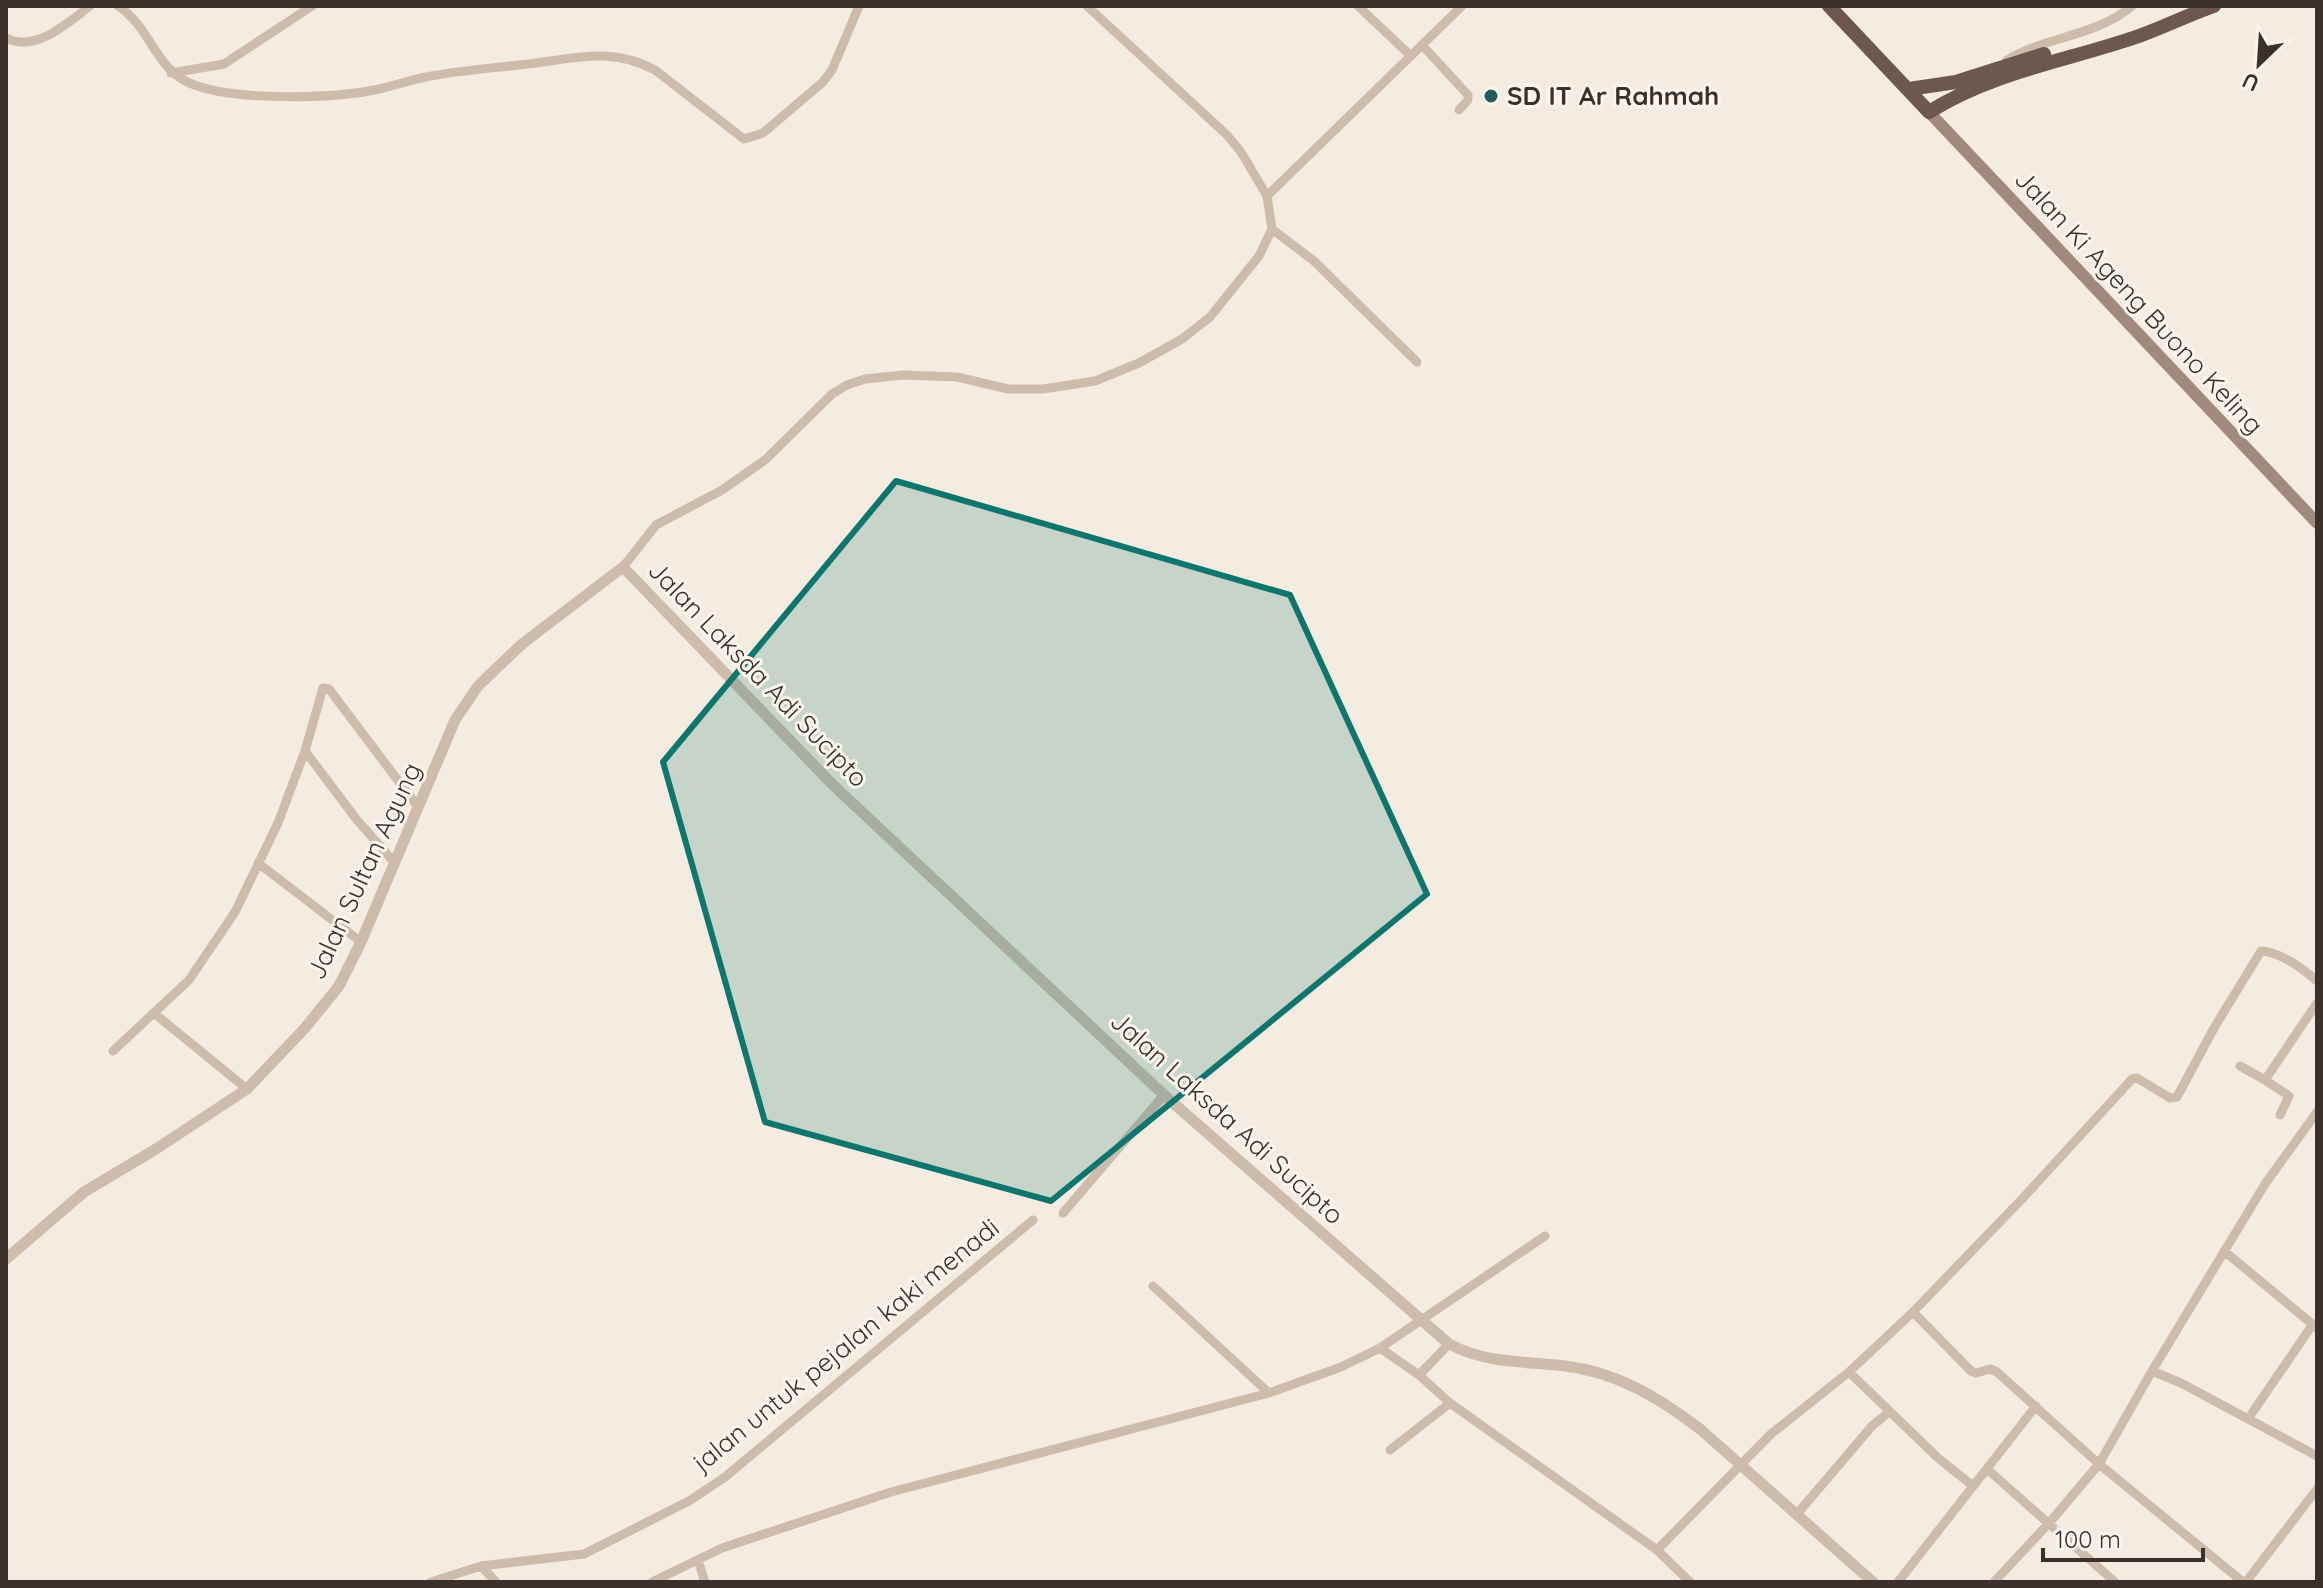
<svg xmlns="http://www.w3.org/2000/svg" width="2323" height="1588" font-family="Quicksand,sans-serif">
<rect width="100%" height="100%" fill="#f4ebe1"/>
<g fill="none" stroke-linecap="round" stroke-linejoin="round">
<path stroke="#cdbbac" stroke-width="9" d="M118 6C151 27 155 70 192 84 234 101 335 99 379 89 393 86 407 81 421 78 458 70 498 68 536 63 580 57 614 48 655 70L744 139 763 133 823 82 832 70 859 6
M1358 6 1411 56
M6 38C36 53 67 23 90 6
M1422 45 1468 95V100L1459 110
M2005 65 2007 60C2046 36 2095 37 2132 6
M171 73 224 64 312 6
M1267 196 1462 6
M1272 229 1314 261 1417 362
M623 567 656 525 722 490 765 460 832 394 847 385 865 379 903 375 957 377 1008 389H1043L1095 381 1139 363 1182 339 1210 317 1259 256 1272 229 1267 196 1241 152 1227 135 1087 6
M305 751 357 820 395 863
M258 863 361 942
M155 1014 247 1089
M113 1051 189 980 235 912 278 823 305 751 323 688 329 689 418 807
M2240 1066 2265 1080 2317 1003
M2265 1080 2289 1096 2280 1115
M1063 1213 1164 1095
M2224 1251 2317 1328
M1153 1286 1269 1393
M1913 1312 2022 1199 2132 1079 2137 1078 2170 1098 2177 1097 2214 1028 2261 951C2281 952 2302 968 2317 981
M1449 1344 1419 1375 1450 1403
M1380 1348 1419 1375
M2152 1371 2265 1184 2317 1112
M1849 1372 1938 1458 1973 1486
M2248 1419 2313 1324
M1390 1450 1450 1403 1657 1550
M1987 1469 2115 1582
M1797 1514 1872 1426 1889 1412
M698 1560 705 1582
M431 1582 481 1566
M496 1582 481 1566 584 1554 689 1501 725 1477 1033 1220
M652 1582 722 1548 891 1492 1269 1393 1341 1367 1380 1348 1545 1236
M1690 1582 1657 1550 1771 1434 1849 1372 1913 1312 1971 1371 1976 1373 1990 1369 1997 1372 2099 1464 2152 1371 2181 1383 2317 1456
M1898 1582 2036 1406
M1994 1582 2050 1522 2099 1464 2243 1582
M2246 1582 2317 1489"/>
<path stroke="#cdbbac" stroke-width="11" d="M6 1259 84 1192 156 1149 247 1089 305 1028 339 986 361 942 455 720 478 686 522 644 623 567 832 784 1164 1095 1449 1344C1487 1364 1524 1361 1565 1366 1617 1372 1659 1398 1700 1429L1873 1582"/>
<path stroke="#a18a7d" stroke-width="12" d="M1929 112 2317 523"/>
<path stroke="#6c584f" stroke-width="14" d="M1829 6 1929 112C1995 71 2067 61 2139 36 2164 27 2188 15 2214 6
M1909 89 1956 82 2044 54"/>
</g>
<path fill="#0f766e" fill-opacity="0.2" stroke="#0f766e" stroke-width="6" stroke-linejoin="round" d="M896 481 1290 595 1427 894 1051 1201 765 1122 663 762Z"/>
<circle fill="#1f5a5e" stroke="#fbf5ee" stroke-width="3" cx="1491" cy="96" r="8"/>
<g text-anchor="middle" stroke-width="6" stroke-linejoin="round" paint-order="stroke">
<g font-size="26" font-weight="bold" fill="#3b302b" stroke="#fbf5ee" text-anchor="start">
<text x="1507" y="105">SD IT Ar Rahmah</text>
</g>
<g font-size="26" fill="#3b302b" stroke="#fbf5ee">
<text transform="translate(2139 302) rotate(47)" y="9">Jalan Ki Ageng Buono Keling</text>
<text transform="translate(758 674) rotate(46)" y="9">Jalan Laksda Adi Sucipto</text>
<text transform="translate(364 871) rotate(-65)" y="9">Jalan Sultan Agung</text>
<text transform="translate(1227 1118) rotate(42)" y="9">Jalan Laksda Adi Sucipto</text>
<text transform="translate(846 1345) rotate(-39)" y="9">jalan untuk pejalan kaki menadi</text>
</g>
</g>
<rect width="2323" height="1588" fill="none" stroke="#3b302b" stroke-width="16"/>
<g transform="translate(2259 64) rotate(205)" stroke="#fbf5ee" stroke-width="6" paint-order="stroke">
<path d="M0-6L14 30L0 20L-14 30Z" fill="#3b302b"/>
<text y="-12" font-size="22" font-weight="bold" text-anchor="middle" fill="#3b302b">U</text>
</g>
<path d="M2043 1548v12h160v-12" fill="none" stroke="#3b302b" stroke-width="4"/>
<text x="2055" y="1548" font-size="24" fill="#3b302b" stroke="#fbf5ee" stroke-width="6" paint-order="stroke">100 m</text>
</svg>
